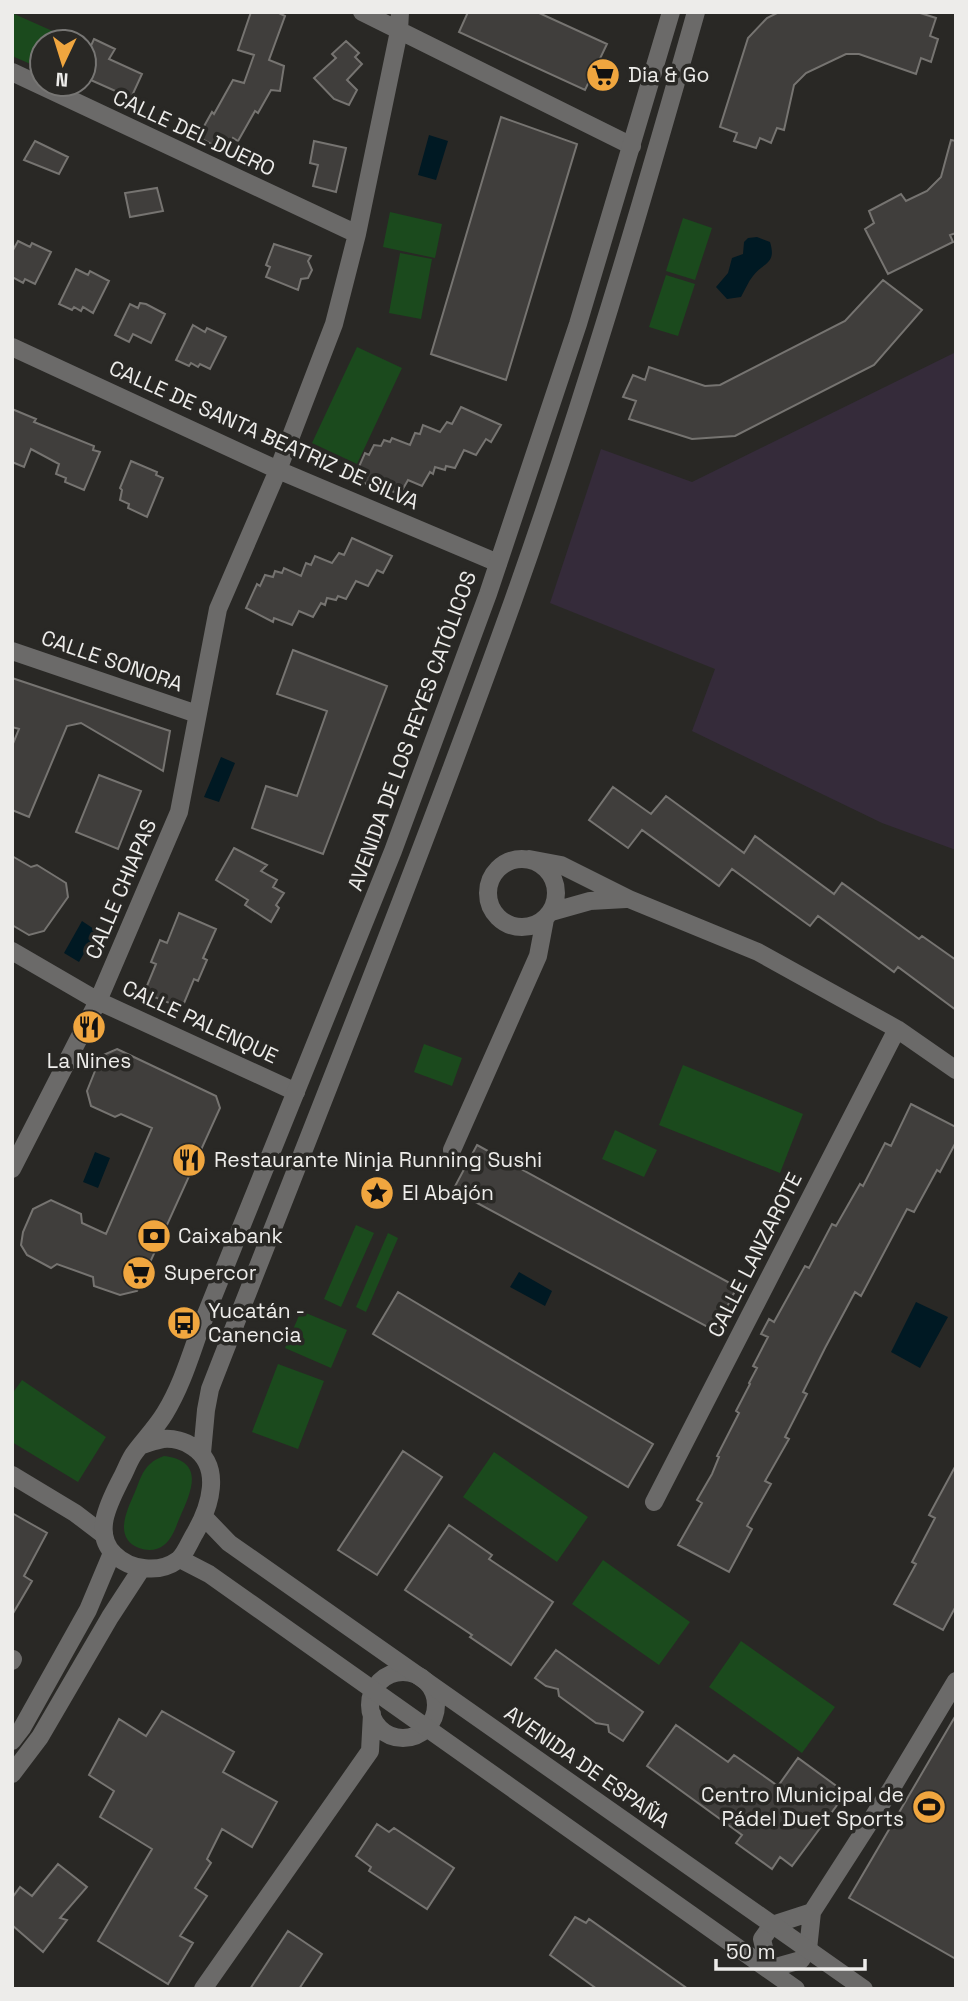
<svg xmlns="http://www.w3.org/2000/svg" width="968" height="2001" font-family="'Space Grotesk',sans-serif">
<rect width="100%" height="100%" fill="#292825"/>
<path fill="#352b3a" d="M956 352V850L882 823 692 731 715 669 550 603 601 449 692 482Z"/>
<path fill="#1b4a1d" d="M12 13 66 37 64 42H42V69L12 56Z
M390 212 442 224 435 258 383 247Z
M683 218 712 228 695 280 666 271Z
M400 253 432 259 421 319 389 313Z
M666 275 695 284 678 336 649 327Z
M357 347 402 368 357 464 312 443Z
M424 1044 462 1058 452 1086 414 1072Z
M683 1065 803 1114 780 1173 659 1125Z
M615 1130 657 1150 644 1177 602 1159Z
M356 1225 374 1233 341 1307 324 1299Z
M388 1233 398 1238 366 1312 356 1307Z
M301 1311 347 1330 331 1368 285 1348Z
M278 1364 324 1381 298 1449 252 1432Z
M22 1380 106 1437 78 1482 12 1442V1394Z
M494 1452 588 1517 557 1562 463 1497Z
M164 1456C205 1461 192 1490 180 1517 176 1526 173 1538 164 1545 157 1551 147 1551 139 1548 113 1538 127 1510 135 1492 139 1482 142 1471 150 1464 154 1460 159 1458 164 1456Z
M603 1560 690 1622 659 1665 572 1604Z
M741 1641 835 1707 802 1753 709 1687Z"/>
<path fill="#001923" d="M429 135 448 141 436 180 418 175Z
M757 237 770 242C777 265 763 262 753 276 748 282 745 290 741 297L727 299 716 287 728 273 732 258 743 254 744 242 748 238Z
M221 757 235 763 219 802 204 797Z
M82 921 97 931 79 962 64 953Z
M95 1152 110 1158 98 1188 83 1182Z
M519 1272 552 1291 545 1306 510 1287Z
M916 1302 948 1317 920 1368 891 1352Z"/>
<path fill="#403e3c" stroke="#767471" stroke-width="2" d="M251 12H277L285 16 269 60 284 66 280 91 271 90 258 113 255 111 238 141 233 138 226 152 198 137 212 112 214 114 233 80 244 83 254 55 238 50Z
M468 12H537L607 44 585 90 459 32Z
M779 12H917L936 18 930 36 938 39 931 62 921 58 916 74 859 54H846L806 73 794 85 784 130 777 128 771 143 760 138 756 148 734 141 737 133 720 127 748 38 767 18Z
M94 39 115 49 109 59 142 74 131 98 84 77V61Z
M346 41 359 53 355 57 362 64 347 80 357 90 349 105 334 99 314 78 336 58 332 54Z
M501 117 577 144 506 380 431 354Z
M951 140 956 141V233L950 235 953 242 888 274 865 229 874 223 869 211 901 194 906 201 927 191 941 177Z
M35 141 68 157 59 174 24 160Z
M314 141 346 148 336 192 313 186 318 165 310 163Z
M157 188 163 211 130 217 125 193Z
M18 241 30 247 32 243 51 252 35 284 25 279 23 283 12 277V252Z
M274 244 311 256 308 261 312 270 308 278 301 279 298 290 266 277 270 267 266 265Z
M76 269 88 275 90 271 109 281 93 313 83 307 81 311 74 307 72 310 59 304Z
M883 280 922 310 874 365 735 436 692 439 629 419 636 401 623 397 633 375 645 380 649 367 705 386 720 385 845 321Z
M140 303 146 304 165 314 151 343 133 334 129 342 115 335 130 304 138 308Z
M193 325 205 332 207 328 226 337 210 369 200 364 198 367 191 363 189 366 176 360Z
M461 407 501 425 491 442 486 439 476 455 464 450 455 468 446 466 445 470 435 467 433 474 430 472 422 486 408 480 400 494 383 488 381 491 354 478 365 453 369 455 374 445 381 446 384 440 390 442 392 438 410 445 415 433 420 434 423 425 440 432 447 422 452 424Z
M12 409 36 419 34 422 94 446 93 450 100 452 84 490 65 482 66 478 56 474 59 464 31 449 24 467 12 462Z
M131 461 157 472 156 475 163 478 147 517 128 508 129 504 120 500 122 490 120 488Z
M352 538 392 556 383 573 377 570 368 586 356 581 346 599 338 596 336 600 327 598 325 605 321 603 313 617 299 611 292 625 274 618 273 622 246 608 257 584 260 586 265 575 273 577 275 571 282 573 284 568 301 576 306 563 311 565 315 556 332 563 339 553 344 555Z
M293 650 387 686 323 854 252 828 266 786 297 796 327 711 277 694Z
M12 678 170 731 163 771 81 723 67 726 29 817 12 810V746L19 729 12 727Z
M99 775 141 791 118 849 76 832Z
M613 787 651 814 666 796 744 853 755 836 834 894 842 883 919 939 922 936 956 960V1010L898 967 894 972 818 916 810 926 732 869 719 886 642 830 628 848 589 820Z
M234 848 267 865 261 871 277 880 273 887 284 893 276 905 279 908 271 922 245 905 248 900 216 880Z
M12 856 31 867 37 865 66 883 68 897 44 931 29 935 12 925Z
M179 913 216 929 203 958 207 960 198 981 194 979 182 1008 144 993 156 964 151 962 160 940 167 943Z
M117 1049 216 1096 220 1108 137 1291 120 1295 94 1286 93 1277 57 1264 51 1268 27 1255 21 1245 23 1232 33 1209 51 1200 81 1214 82 1223 106 1234 152 1128 121 1114 115 1117 91 1106 87 1091 101 1056Z
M911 1104 956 1127V1142L940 1172 937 1170 914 1212 907 1209 861 1296 855 1292 825 1348 803 1392 807 1394 785 1437 789 1439 765 1481 771 1484 747 1526 752 1529 729 1572 678 1545 702 1503 697 1500 712 1474 719 1457 717 1456 739 1413 736 1411 750 1384 749 1383 757 1368 753 1366 768 1337 761 1334 769 1319 774 1322 805 1266 809 1268 832 1224 836 1226 860 1184 863 1186 885 1143 891 1146Z
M477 1145 737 1287 715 1331 453 1190Z
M398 1292 653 1444 628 1487 373 1334Z
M403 1451 442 1477 377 1575 338 1550Z
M956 1465V1606L943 1630 894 1604 916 1564 912 1562 935 1518 929 1515Z
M12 1513 47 1533 24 1576 32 1581 12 1615Z
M449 1525 492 1555 489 1559 553 1602 511 1665 470 1637 472 1635 405 1590Z
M556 1650 643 1712 623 1741 609 1732 608 1725 596 1723 559 1696 558 1689 546 1686 535 1678Z
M162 1711 234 1752 223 1772 277 1802 252 1847 222 1829 207 1859 211 1863 195 1888 207 1896 180 1936 193 1943 168 1984 98 1941 152 1849 100 1817 114 1791 89 1775 119 1719 146 1736Z
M956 1715V1959L849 1898Z
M676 1725 728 1762 734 1755 778 1786 798 1758 846 1793 792 1866 780 1857 772 1869 736 1843 742 1835 647 1766Z
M377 1824 389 1832 394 1828 454 1868 427 1909 369 1871 371 1867 356 1856Z
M58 1864 87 1887 60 1918 67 1920 43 1952 12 1925V1898L20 1887 32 1896Z
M575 1917 586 1923 589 1919 688 1989H597L550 1955Z
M288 1931 322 1954 299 1989H250Z"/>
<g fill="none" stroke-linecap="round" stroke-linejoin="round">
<path stroke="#6b6a69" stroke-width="18" d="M362 12 632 146
M12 72 357 234
M12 347 278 470 498 563
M12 651 197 714
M488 893a34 34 0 1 1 68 0a34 34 0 1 1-68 0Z
M529 859 561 865 629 899 758 952 897 1029 956 1070
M551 912 590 901 626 899
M12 951 98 1001 296 1092
M452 1150 538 956 545 919
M12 1169 98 1001 179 812 218 609 278 470 334 324 357 234 399 31 400 12
M12 1475 75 1513 104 1535
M654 1502 897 1029
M12 1661 13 1659
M370 1705a33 33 0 1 1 66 0a33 33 0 1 1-66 0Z
M812 1912 772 1925 762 1939 769 1969 801 1960 808 1949 812 1912 893 1786 956 1681
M203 1989 370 1751 372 1714"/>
<path stroke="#6b6a69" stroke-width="18" d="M142 1445C149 1443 156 1440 163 1439 173 1438 185 1441 193 1447 223 1467 210 1507 195 1533 190 1541 185 1555 178 1560 159 1574 130 1570 114 1554 92 1533 110 1501 121 1479 125 1472 128 1463 133 1455 143 1441 156 1428 165 1413 181 1387 190 1357 200 1329L393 851 488 594 578 324 671 12
M202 1453 206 1410 210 1389C312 1127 418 866 513 601 582 407 640 210 696 12
M204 1517 229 1543 864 1989
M180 1559 209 1574 796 1989
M12 1741 22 1728 88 1610 112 1553
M12 1774 40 1737 110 1617 142 1568"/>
</g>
<defs>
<g id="supermarket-disc" transform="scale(1.75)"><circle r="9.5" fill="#f0a63f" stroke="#292825"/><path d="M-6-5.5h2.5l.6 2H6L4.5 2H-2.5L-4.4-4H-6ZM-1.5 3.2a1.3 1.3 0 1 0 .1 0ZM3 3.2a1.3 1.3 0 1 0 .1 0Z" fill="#111"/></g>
<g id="restaurant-disc" transform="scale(1.75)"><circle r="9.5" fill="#f0a63f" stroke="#292825"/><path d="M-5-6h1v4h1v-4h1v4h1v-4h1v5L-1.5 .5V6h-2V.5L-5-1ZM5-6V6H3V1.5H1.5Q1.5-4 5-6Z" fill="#111"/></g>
<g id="sight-disc" transform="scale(1.75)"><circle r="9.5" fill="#f0a63f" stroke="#292825"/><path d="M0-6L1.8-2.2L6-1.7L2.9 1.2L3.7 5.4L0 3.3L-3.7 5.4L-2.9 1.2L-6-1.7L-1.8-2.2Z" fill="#111"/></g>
<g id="bank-disc" transform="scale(1.75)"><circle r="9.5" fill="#f0a63f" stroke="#292825"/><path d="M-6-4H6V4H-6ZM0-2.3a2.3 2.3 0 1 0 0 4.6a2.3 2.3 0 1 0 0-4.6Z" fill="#111"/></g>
<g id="bus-disc" transform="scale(1.75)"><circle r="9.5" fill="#f0a63f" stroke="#292825"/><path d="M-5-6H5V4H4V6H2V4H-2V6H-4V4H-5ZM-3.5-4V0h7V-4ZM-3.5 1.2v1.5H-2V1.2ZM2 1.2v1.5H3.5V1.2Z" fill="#111"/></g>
<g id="stadium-disc" transform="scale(1.75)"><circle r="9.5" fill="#f0a63f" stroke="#292825"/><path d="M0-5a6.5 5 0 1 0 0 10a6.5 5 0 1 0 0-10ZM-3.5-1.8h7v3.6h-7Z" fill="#111"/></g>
</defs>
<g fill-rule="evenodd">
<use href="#supermarket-disc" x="603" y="75"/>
<use href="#restaurant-disc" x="89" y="1027"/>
<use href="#restaurant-disc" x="189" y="1160"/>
<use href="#sight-disc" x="377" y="1193"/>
<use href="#bank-disc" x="154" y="1236"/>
<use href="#supermarket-disc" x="139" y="1273"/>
<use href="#bus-disc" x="184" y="1323"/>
<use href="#stadium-disc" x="929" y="1807"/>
</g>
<g text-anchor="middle" stroke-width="7" stroke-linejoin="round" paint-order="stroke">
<g font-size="21" fill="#edecea" stroke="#292825" text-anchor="start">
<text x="628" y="82">Dia &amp; Go</text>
<text x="89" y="1068" text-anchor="middle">La Nines</text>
<text x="214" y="1167">Restaurante Ninja Running Sushi</text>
<text x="402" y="1200">El Abajón</text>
<text x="178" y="1243">Caixabank</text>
<text x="164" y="1280">Supercor</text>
<text x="208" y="1318">Yucatán -<tspan x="208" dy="24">Canencia</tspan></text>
<text x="904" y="1802" text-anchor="end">Centro Municipal de<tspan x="904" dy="24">Pádel Duet Sports</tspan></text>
</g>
<g font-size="21" fill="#edecea" stroke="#292825">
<text transform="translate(194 133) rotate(25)" y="7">CALLE DEL DUERO</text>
<text transform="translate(264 435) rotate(24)" y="7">CALLE DE SANTA BEATRIZ DE SILVA</text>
<text transform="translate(112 661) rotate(19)" y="7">CALLE SONORA</text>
<text transform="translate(412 731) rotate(-70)" y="7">AVENIDA DE LOS REYES CATÓLICOS</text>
<text transform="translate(121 889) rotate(-67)" y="7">CALLE CHIAPAS</text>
<text transform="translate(200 1022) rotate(25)" y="7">CALLE PALENQUE</text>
<text transform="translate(755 1255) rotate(-63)" y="7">CALLE LANZAROTE</text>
<text transform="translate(587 1767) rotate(35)" y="7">AVENIDA DE ESPAÑA</text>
</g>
</g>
<rect width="968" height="2001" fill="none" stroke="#edecea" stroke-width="28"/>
<g transform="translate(63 63) rotate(184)"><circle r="33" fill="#292825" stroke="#777674" stroke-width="2"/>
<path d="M0-5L12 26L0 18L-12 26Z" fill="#f0a63f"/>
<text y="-10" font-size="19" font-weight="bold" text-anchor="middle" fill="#edecea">N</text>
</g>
<path d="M716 1959v10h149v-10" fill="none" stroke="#edecea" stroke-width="3.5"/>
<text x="726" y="1959" font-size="21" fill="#edecea" stroke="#292825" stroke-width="5" paint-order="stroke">50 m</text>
</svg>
